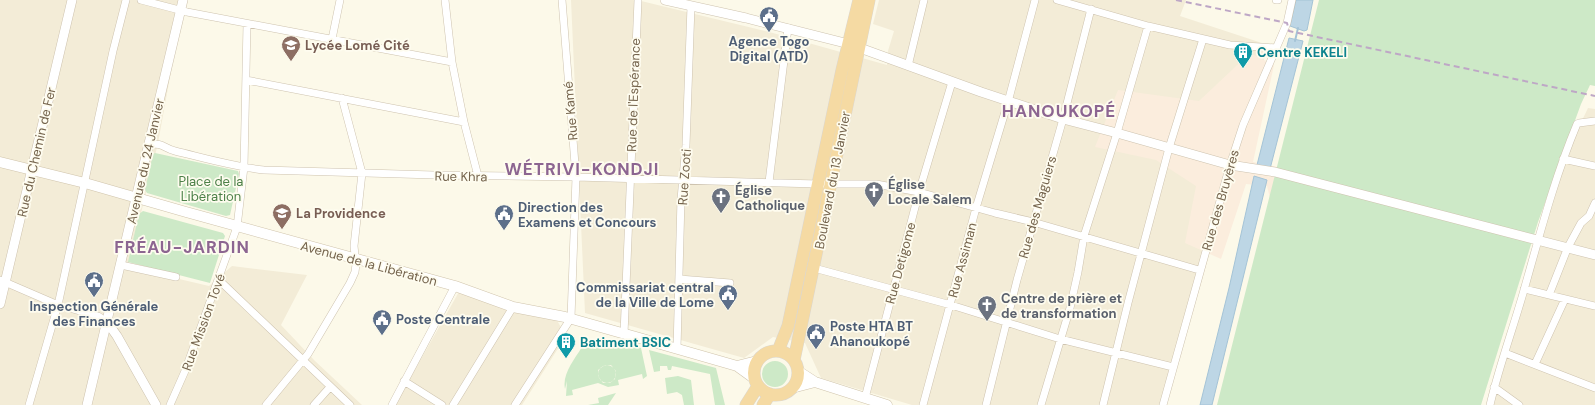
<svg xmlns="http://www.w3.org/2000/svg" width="1595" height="405" font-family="'DM Sans',sans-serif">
<rect width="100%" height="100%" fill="#fcf9e9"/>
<path fill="#f3ecd7" d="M0 0H184L158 143 128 267 209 286 232 266 307 275 281 325 315 361 362 405H0Z
M571 0H637L773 33 887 65 888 51 894 31 873 24 879 0H1186L1180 16 1268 45 1199 290 1165 405H912L821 378 805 343 773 337 744 358 585 313Z
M1588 108 1595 109V405H1492L1563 160Z
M460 290 555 317 566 336 522 405H395Z"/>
<path fill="#fbeddd" d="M1250 53 1274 65 1253 162 1359 184 1271 202 1267 186 1246 184 1221 259 1185 243 1196 186 1156 160 1095 147 1118 90 1199 101Z"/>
<path fill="#cde9c7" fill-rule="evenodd" d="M1319 0H1595V86L1590 85 1581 104 1538 222 1481 405H1217Z
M155 153 238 171 239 174 230 215 226 216 147 193 145 190 153 154Z
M143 211 223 233 225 236 210 283 128 262 139 214Z
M601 338 641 348 647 376 643 379 642 374 618 380 619 385 608 387 598 383 572 390 573 395 566 396 567 381 565 389C562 374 574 360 582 347L585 349 588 346 596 349ZM605 365H611L616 371 615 379 610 383H603L598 376V370Z
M649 350 716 368 725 405H715L710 374 672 366 671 370H668L667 366H660V371L654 372Z
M762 374a13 13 0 1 1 26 0a13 13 0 1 1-26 0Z
M598 374a9 9 0 1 1 18 0a9 9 0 1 1-18 0Z
M678 376 691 380 694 405H684L682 395 677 392 667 394 665 378Z
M616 393 608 405H588L599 403 598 398Z"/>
<path fill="#bdd6e5" stroke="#a4c3d6" d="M1296 0H1313L1307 30 1304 31 1290 26Z
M1289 38 1303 41 1270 169 1257 165Z
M1254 176 1267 180 1212 405H1200L1229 288Z"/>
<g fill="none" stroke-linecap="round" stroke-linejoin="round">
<path stroke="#a4c3d6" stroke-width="2" d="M1295 41 1298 28"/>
<g stroke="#cec3af" stroke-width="8">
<path id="minor" d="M141 0 187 12 452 62
M445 0 452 62 464 122 478 176
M1057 0 1148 26 1230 45 1277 48
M1276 0H1278
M332 39 340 0
M908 66 924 0
M246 80 464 122
M149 145C163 142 163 148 175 151 204 158 234 167 264 170L434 175 576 177 818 184H876L919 192 995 213 1033 222 1199 270
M1563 159 1595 166
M769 182 788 28
M121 265 176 277
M814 268 951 305 1060 339 1173 367
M679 279 730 283
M0 280 58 305 98 316 107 322
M219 280 350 405
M1524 289 1595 306
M1549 295 1568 247 1581 223 1589 216 1595 203
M624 334 638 0
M677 349 681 199 686 145 691 6
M1505 353 1595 388
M1535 364 1565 299
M404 381 442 405
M1494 387 1519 405
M865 398 919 192 952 82
M29 405 58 305 113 51 126 0
M170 405 185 371 237 227 244 167 247 24
M266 405 308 354 350 283 355 272 356 264 354 246 362 173 342 98
M314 405 330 387
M392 405 455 286
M453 405 513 307
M515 405 571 318 576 177 562 0
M923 405 976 208 1008 102 1035 0
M986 405 1017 280 1063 119 1091 9
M1041 405 1070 308 1078 272 1084 236 1117 133 1148 26
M1103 405 1128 303 1169 148 1203 39
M1163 405 1230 165 1243 125 1287 23 1292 0
M1490 405C1499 366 1513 329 1524 290 1540 234 1554 179 1577 124L1579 123 1595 121"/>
</g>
<g stroke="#cec3af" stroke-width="10">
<path id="tertiary" d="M665 0 746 18 849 44 981 92 1063 119 1117 133 1230 165 1275 172 1595 255
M0 304 72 0
M107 322 117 336 156 405
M87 405 183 0"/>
</g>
<g stroke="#d0c4ac" stroke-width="11">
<path id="secondary" d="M0 162 85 183 186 212 455 286 513 307 565 317 643 339 737 366 755 379
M737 366 757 361
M798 371 815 382 887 405
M792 388 815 382"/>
</g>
<g stroke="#dbd7d1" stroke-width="13">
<path id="trunk" d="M778 351 788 326 842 70 859 0
M754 373a22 22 0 1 1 44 0a22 22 0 1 1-44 0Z
M794 360 869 0
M746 405 758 386
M763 405 770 394"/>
</g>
<use href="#minor" stroke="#fff" stroke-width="7"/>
<use href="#tertiary" stroke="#fff" stroke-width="9"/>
<use href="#secondary" stroke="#fff" stroke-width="10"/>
<use href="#trunk" stroke="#f5daa3" stroke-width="12"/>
<path stroke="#bea7c6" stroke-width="2" stroke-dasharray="6 4" stroke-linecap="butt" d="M1176 0 1287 23 1289 31 1595 96"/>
</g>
<defs>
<g id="civic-pin" transform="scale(1)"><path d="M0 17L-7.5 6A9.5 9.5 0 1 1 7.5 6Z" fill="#5c6f8a" stroke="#fefcef"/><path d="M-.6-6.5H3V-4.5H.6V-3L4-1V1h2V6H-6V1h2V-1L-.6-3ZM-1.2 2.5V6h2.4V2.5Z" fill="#fff"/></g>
<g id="school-pin" transform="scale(1)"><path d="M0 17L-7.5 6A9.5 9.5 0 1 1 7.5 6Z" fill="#8d6e63" stroke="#fefcef"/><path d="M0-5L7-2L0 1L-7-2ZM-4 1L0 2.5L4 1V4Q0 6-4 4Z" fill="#fff"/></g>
<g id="building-pin" transform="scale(1)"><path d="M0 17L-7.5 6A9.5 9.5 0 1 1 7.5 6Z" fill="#0f9aa8" stroke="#fefcef"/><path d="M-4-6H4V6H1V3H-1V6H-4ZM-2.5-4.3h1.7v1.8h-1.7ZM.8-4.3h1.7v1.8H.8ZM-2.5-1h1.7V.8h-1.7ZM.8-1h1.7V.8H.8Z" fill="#fff"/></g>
<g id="church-pin" transform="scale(1)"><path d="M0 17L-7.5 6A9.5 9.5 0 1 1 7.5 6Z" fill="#6b7280" stroke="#fefcef"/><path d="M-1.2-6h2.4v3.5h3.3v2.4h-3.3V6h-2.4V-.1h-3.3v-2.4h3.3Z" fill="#fff"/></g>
</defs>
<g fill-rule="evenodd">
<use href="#civic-pin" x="769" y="16"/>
<use href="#school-pin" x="291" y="45"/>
<use href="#building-pin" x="1243" y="52"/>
<use href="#church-pin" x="874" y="191"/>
<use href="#church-pin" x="721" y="197"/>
<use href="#school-pin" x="282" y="213"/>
<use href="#civic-pin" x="504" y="214"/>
<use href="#civic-pin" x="94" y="281"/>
<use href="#civic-pin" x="728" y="294"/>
<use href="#church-pin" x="987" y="305"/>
<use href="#civic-pin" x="382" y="319"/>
<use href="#civic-pin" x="816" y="333"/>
<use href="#building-pin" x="566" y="342"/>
</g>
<g text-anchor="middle" stroke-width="3.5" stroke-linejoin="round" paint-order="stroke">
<g font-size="13" font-weight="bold" fill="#4e5e75" stroke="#fefcef" text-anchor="start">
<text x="769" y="46" text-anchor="middle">Agence Togo<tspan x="769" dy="15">Digital (ATD)</tspan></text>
<text x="518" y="212">Direction des<tspan x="518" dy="15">Examens et Concours</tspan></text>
<text x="714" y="292" text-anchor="end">Commissariat central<tspan x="714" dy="15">de la Ville de Lome</tspan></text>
<text x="94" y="311" text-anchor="middle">Inspection Générale<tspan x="94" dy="15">des Finances</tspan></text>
<text x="396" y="324">Poste Centrale</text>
<text x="830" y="331">Poste HTA BT<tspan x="830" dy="15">Ahanoukopé</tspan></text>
</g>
<g font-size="13" font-weight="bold" fill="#785e54" stroke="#fefcef" text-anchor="start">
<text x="305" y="50">Lycée Lomé Cité</text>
<text x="296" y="218">La Providence</text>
</g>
<g font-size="13" font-weight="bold" fill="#0d838f" stroke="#fefcef" text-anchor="start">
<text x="1257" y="57">Centre KEKELI</text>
<text x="580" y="347">Batiment BSIC</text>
</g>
<g font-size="13" fill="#75644d" stroke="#fefcef">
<text transform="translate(633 95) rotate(-88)" y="5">Rue de l'Espérance</text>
<text transform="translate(570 111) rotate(-95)" y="5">Rue Kamé</text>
<text transform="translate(36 152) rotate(-77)" y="5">Rue du Chemin de Fer</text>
<text transform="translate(145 161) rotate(-77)" y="5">Avenue du 24 Janvier</text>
<text transform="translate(461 176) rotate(1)" y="5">Rue Khra</text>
<text transform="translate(684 177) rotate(-86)" y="5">Rue Zooti</text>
<text transform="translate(832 180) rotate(-79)" y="5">Boulevard du 13 Janvier</text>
<text transform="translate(1220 200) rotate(-74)" y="5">Rue des Bruyères</text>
<text transform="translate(1037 207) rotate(-74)" y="5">Rue des Maguiers</text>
<text transform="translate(962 260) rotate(-75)" y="5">Rue Assiman</text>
<text transform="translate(369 263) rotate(15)" y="5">Avenue de la Libération</text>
<text transform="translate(900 263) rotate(-75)" y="5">Rue Detigome</text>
<text transform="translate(203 322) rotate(-70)" y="5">Rue Mission Tové</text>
</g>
<g font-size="13" fill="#4c8048" stroke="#fefcef">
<text x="211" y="186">Place de la<tspan x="211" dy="15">Libération</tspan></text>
</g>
<g font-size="13" font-weight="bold" fill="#5b616d" stroke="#fefcef" text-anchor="start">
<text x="888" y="189">Église<tspan x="888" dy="15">Locale Salem</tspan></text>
<text x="735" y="195">Église<tspan x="735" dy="15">Catholique</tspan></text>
<text x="1001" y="303">Centre de prière et<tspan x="1001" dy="15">de transformation</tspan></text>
</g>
<g font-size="17" font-weight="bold" letter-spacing="1" fill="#8c6591" stroke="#fefcef">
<text x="1059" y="117">HANOUKOPÉ</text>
<text x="582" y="175">WÉTRIVI-KONDJI</text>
<text x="182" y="253">FRÉAU-JARDIN</text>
</g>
</g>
</svg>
